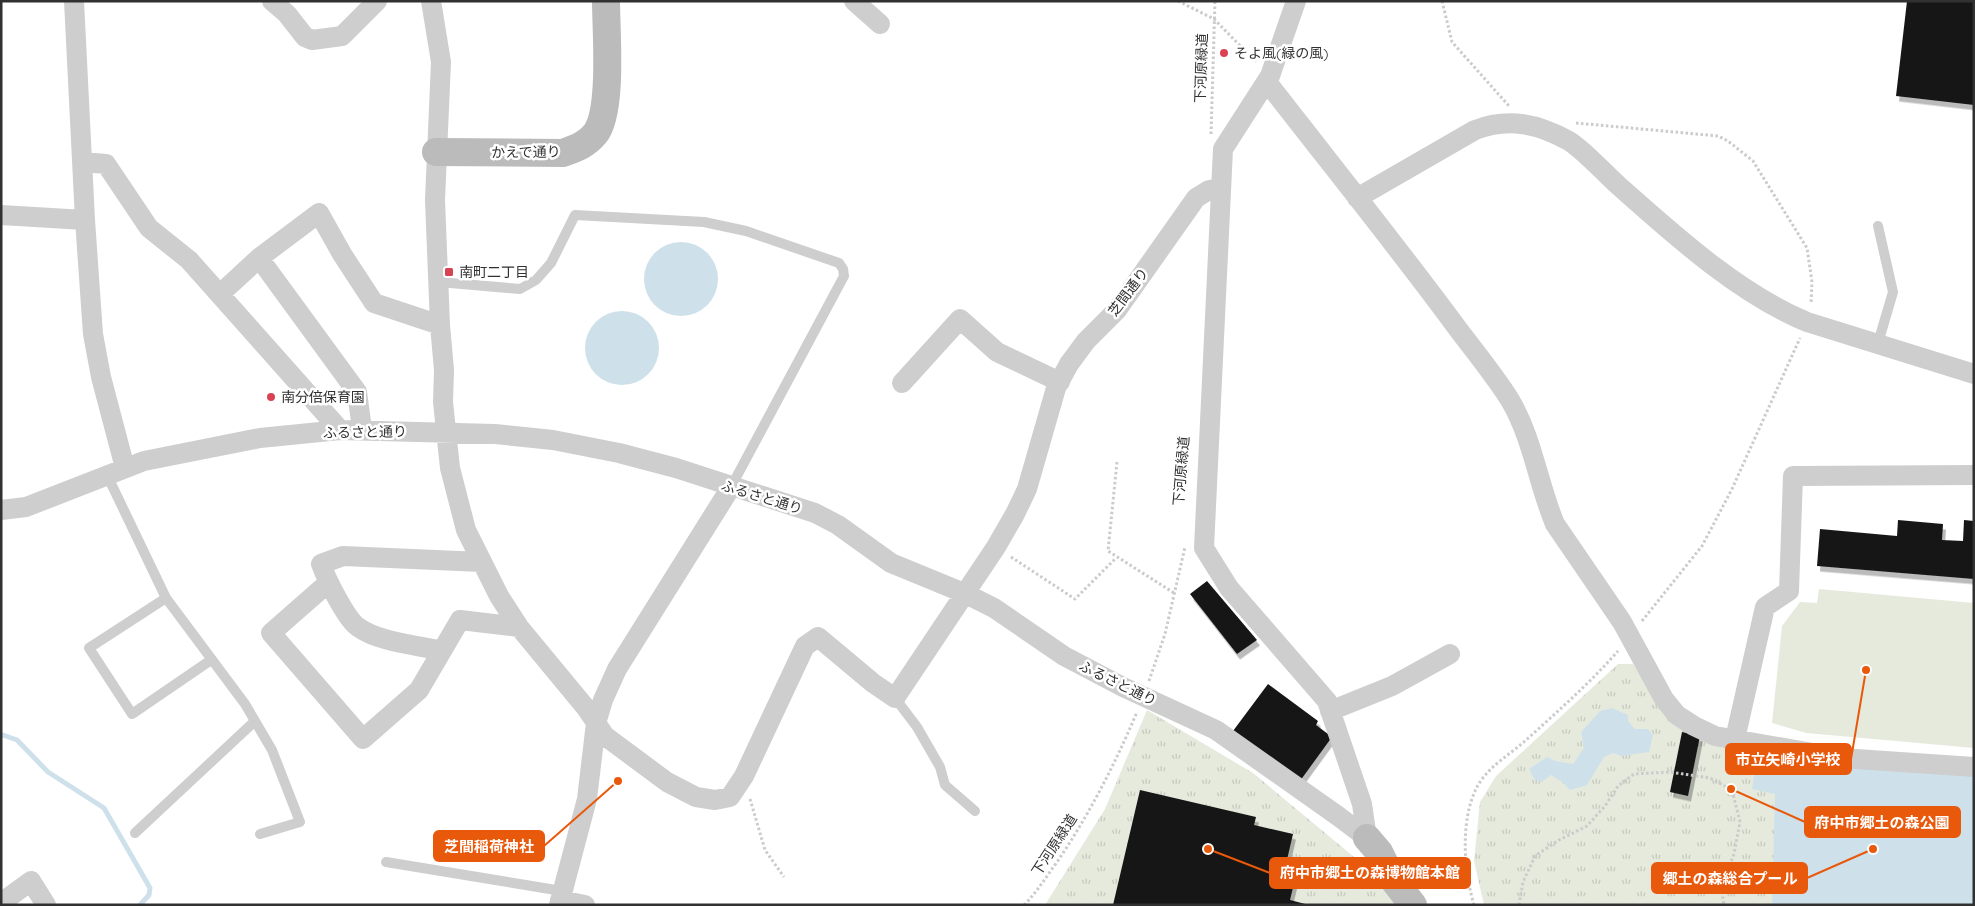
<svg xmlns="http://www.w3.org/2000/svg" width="1975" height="906" font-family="Quicksand,'Noto Sans JP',sans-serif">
<defs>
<pattern id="park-tufts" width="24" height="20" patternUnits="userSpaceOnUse" patternTransform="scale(1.25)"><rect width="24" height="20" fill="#e5eadd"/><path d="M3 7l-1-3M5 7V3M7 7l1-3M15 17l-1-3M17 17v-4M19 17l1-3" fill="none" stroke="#c5c9be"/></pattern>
<filter id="shadow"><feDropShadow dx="3" dy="5.5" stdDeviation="0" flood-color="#0004"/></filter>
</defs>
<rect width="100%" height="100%" fill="#fff"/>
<path fill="#e5eadd" d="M1819 589 1974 603V748L1806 733 1772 723 1782 626 1800 602 1817 603Z"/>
<path fill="url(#park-tufts)" d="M1618 664H1633L1672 722 1925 769 1974 905H1484L1474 861 1480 802 1496 776Z
M1147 710 1253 773 1395 891 1406 905H1045L1105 809Z"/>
<path fill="#cee1eb" d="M644 279a37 37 0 1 1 74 0a37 37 0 1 1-74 0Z
M585 348a37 37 0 1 1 74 0a37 37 0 1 1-74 0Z
M1612 708 1628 715V721L1635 729H1648L1653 735 1649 752 1621 756 1613 753 1604 757 1587 785 1570 790 1562 782 1551 775 1542 782 1534 779 1529 769 1547 757 1555 761 1573 764 1584 748 1581 732 1600 711Z
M1758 750 1974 776V905H1772L1775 794 1752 789Z"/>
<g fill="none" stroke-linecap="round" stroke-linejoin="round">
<path stroke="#cee1eb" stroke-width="5" d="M1 736 3 735 17 740 48 772 104 808 150 888 149 895 140 905"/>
</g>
<path fill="#181818" filter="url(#shadow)" d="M1907 1H1974V105L1896 96Z
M1898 520 1943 524 1942 540 1963 541 1964 520 1974 521V579L1817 566 1820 529 1897 536Z
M1207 581 1257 640 1237 654 1190 594Z
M1268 684 1318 721 1316 725 1332 737 1300 781 1233 731Z
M1682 732 1700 736 1688 796 1670 792Z
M1140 790 1256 817 1254 825 1293 834 1286 864 1298 867 1290 900 1309 905H1113Z"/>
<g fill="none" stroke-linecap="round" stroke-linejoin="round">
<path stroke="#cbcbcb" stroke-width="3" stroke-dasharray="2.5 2.5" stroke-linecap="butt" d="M1178 1 1214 19 1256 62
M1442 1 1452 42 1509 106
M1576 123 1718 136 1728 141 1753 161 1807 248 1812 282 1811 304
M1211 134 1215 1
M1117 462 1108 551 1174 593
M1011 557 1075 599 1116 558
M1642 621 1702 546 1732 489 1800 338
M1149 681 1165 634 1185 547
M750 799 765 850 784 877
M1024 905C1037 892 1046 877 1057 862 1089 815 1115 764 1137 712
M1474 905C1464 871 1460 822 1476 789 1486 768 1508 756 1525 741 1557 712 1589 684 1618 651
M1519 905 1523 882 1535 856 1559 840 1587 826 1605 806 1618 786 1634 774 1670 772 1710 778 1732 790 1740 822 1734 854 1721 887 1724 905"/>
<path stroke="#cecece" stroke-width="10" d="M1878 226 1893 292 1878 343
M439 282 520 289 536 280 551 263 575 215 704 222 746 231 839 263 843 269 844 276 731 487
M107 475 166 598 245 704 272 750 300 822 260 834
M166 598 89 648 132 714 211 660
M895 698 917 727 940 767 945 785 975 811
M135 833 255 721
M386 862 562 891"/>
<path stroke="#cecece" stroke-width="20" d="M74 1 85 220 93 334 101 377 125 468
M272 1 287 14 305 37 312 40 342 36 377 1
M431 1 441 62 435 200 440 325 444 370 443 402 450 468 466 530 499 596 519 627 586 708 605 736 667 782 696 797 715 800 730 797 744 776 805 646 818 637 873 683 895 698 996 547 1015 514 1027 489 1056 388 1069 364 1086 341 1117 310 1196 198 1209 190 1221 188
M854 1 880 24
M1296 1 1270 76 1223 149 1204 548 1229 588 1327 701 1362 804 1367 838
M1267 82C1329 162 1392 240 1452 321 1471 347 1493 373 1510 400 1533 439 1538 484 1555 524L1622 622 1664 699 1677 715 1694 726 1715 736 1841 758 1974 767
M83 162 106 164 149 228 189 260 340 430
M1357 198 1475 130C1509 117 1538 124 1569 141 1585 151 1605 174 1620 187 1674 235 1739 294 1807 322L1974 374
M1 215 85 220
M259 258 357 392 362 429
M220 294 259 258 319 213 342 254 374 303 440 325
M902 383 960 319 997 352 1060 382
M1 510 26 507 144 461 260 438 340 430 495 434 553 440 619 453 676 468 815 513 838 525 891 563 964 593 994 608 1064 656 1123 687 1216 730 1338 816 1367 838
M328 583 271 633 363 739 419 690 460 620 519 627
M442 651C417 645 378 642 358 627 346 619 326 578 321 564L343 556 482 562
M1330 711 1392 686 1450 654
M1735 739 1765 607 1789 591 1793 476 1974 475
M560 900 585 905
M1 903 31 881 46 905
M559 905 587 799 596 723 603 700 617 669 731 487"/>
<path stroke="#bbb" stroke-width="28" d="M436 152 563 153C576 148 586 145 595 134 613 112 606 31 606 1
M1367 838 1379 852 1392 878 1413 905"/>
</g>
<g fill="#da4153" stroke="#fff" stroke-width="2">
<circle cx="1224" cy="53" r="5"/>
<rect x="444" y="267" width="10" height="10" rx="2.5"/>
<circle cx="271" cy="397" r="5"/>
</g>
<g text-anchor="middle" stroke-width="5" stroke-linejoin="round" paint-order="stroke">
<g font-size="14" fill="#313131" stroke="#fff" text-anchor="start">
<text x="1234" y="58">そよ風(緑の風)</text>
<text x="459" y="277">南町二丁目</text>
<text x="281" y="402">南分倍保育園</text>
</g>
<g font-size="14" fill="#313131" stroke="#fff">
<text transform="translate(1201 68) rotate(-88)" y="5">下河原緑道</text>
<text transform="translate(526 152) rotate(-1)" y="5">かえで通り</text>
<text transform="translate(1128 292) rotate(-53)" y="5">芝間通り</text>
<text transform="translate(365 432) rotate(-1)" y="5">ふるさと通り</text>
<text transform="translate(1181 471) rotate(-85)" y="5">下河原緑道</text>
<text transform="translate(762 497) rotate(17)" y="5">ふるさと通り</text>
<text transform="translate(1118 683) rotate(26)" y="5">ふるさと通り</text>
<text transform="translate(1054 845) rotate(-57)" y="5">下河原緑道</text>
</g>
</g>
<path fill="none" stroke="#e8590c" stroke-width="2" d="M1866 670L1851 759M1731 789L1805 822M618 781L544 846M1208 849L1270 873M1873 849L1807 878"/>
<g fill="#e8590c" stroke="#fff" stroke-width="2">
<circle cx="1866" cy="670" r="5"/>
<circle cx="1731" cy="789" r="5"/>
<circle cx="618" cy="781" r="5"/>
<circle cx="1208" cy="849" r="5"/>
<circle cx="1873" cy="849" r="5"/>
</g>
<g fill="#e8590c" stroke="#e8590c" stroke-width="2">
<rect x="1726" y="744" width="125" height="30" rx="5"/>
<rect x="1805" y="807" width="155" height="30" rx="5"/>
<rect x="434" y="831" width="110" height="30" rx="5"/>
<rect x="1270" y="858" width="200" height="30" rx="5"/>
<rect x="1652" y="863" width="155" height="30" rx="5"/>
</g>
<g font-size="15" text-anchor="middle" font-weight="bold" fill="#fff">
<text x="1788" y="765">市立矢崎小学校</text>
<text x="1882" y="828">府中市郷土の森公園</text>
<text x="489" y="852">芝間稲荷神社</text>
<text x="1370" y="878">府中市郷土の森博物館本館</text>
<text x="1730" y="884">郷土の森総合プール</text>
</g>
<rect width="1975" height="906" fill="none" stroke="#313131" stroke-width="5"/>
</svg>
